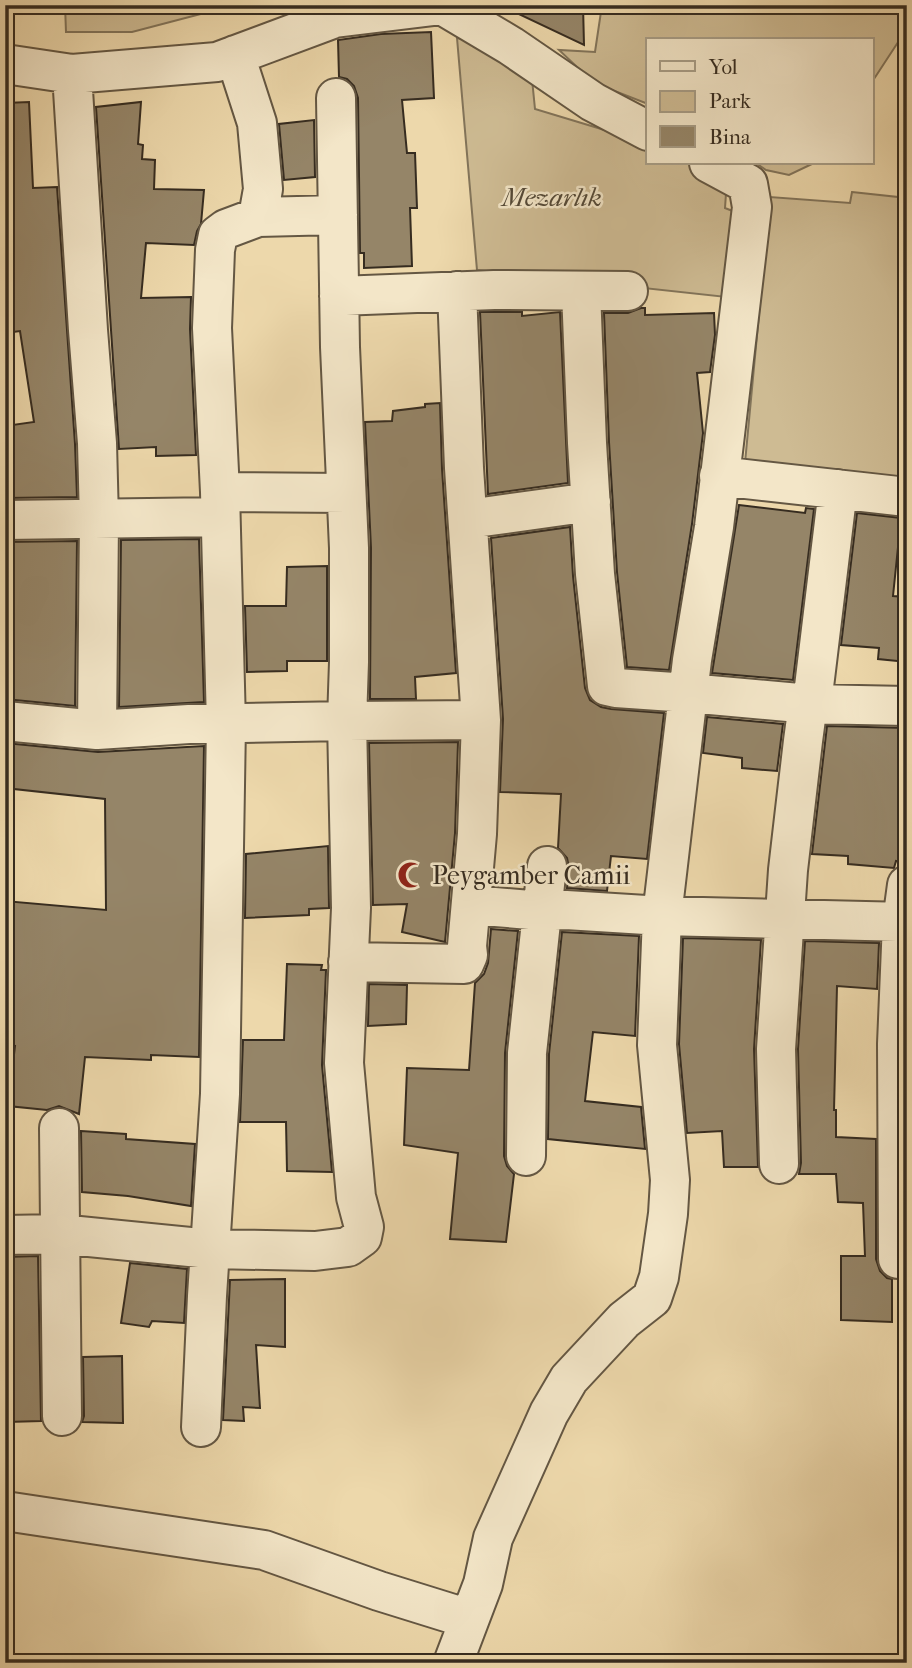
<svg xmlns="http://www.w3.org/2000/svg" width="912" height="1668" font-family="'IM FELL French Canon',serif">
<rect width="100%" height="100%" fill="#edd8ab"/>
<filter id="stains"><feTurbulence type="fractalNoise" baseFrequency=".00286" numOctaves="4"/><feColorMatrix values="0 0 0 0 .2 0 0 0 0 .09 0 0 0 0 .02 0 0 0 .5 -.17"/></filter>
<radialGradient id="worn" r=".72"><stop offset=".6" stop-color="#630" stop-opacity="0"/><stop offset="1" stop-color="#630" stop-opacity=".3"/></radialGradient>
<path fill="#cebb93" stroke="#82745a" stroke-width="2" d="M65 5H235L132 32H66Z
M602 5H907L906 30 872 82V40H648V104L594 83 559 50 595 52Z
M457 38 476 41 532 79 535 109 598 128 648 144V163H692L727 179 725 208 735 212 726 297 477 270Z
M756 163H814L789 175 766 170Z
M852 192 907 198V486L745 463 770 197 850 203Z"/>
<path fill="#958568" stroke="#362c20" stroke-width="2" d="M500 5H583L584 45Z
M431 32 434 98 402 100 407 153H415L417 208H410L412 266 364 268V253H360L358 98 354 86 347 79 339 77 338 40 381 34Z
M29 102 33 188 57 187 75 444 77 497 5 498V426L34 422 20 331 5 333V103Z
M141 102 138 144 143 145 142 159 155 160 154 189 204 190 201 224 197 231 194 245 146 243 141 298 191 297 190 329 196 455 156 456V447L119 449 96 107Z
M314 120 315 177 284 180 279 124Z
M641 308H645V315L714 313 715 335 710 372 697 373 703 433 692 524 669 670 627 667 617 572 609 442 604 313H628Z
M480 312H522V316L560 312 568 483 488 494Z
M440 403 442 469 456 673 415 677 416 699H370L371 548 365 422 392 421 393 411 425 407V404Z
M739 505 805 513 806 508 814 509 793 680 712 673Z
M857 513 901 518 893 596 907 597V662L878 659 879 648 841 645Z
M570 527 573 576 585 688 590 700 601 707 611 709 664 713 647 859 611 856 607 891 567 888 569 868 567 858 558 848 561 794 500 792 503 719 491 538Z
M199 539 204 702 119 707 121 540Z
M77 541 75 706 5 699V542Z
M327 566V661H287V671L247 672 245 606H286L287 567Z
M707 717 783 724 777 771 742 768V758L703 753Z
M827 726 907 728V786L901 862 896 861 894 868 848 864V856L812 854Z
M458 742 455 833 445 942 402 932 407 904 373 905 369 743Z
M5 743 98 752 204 746 199 1057 151 1055V1060L85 1057 79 1114 59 1106 47 1110 8 1106 15 1046 5 1045V901L106 910 105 799 5 788Z
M328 846 329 908 309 909V915L245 918 246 854Z
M491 929 518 931 505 1053 504 1156 507 1166 514 1174 506 1242 450 1239 458 1153 404 1145 407 1068 469 1070 475 983 484 974 488 963Z
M562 932 639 936 635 1036 593 1032 585 1101 641 1107 645 1149 548 1139 549 1054Z
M683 938 761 940 754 1049 758 1167H724L722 1131 687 1133 679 1044Z
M805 941 879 943 877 989 837 986 834 1110H836V1137L876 1139V1259L880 1271 887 1278 892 1279V1322L841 1320V1256H865L863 1203 838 1202 836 1174H799L801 1163 798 1049Z
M287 964 322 965 321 970H326L322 1065 332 1172 287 1171 286 1122H240L243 1040H284Z
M369 984 407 985 406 1024 368 1026Z
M81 1131 126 1134V1139L195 1144 191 1206 128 1196 82 1192Z
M38 1256 41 1421 7 1422 6 1363H9L5 1313V1257Z
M130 1263 187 1269 184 1323 152 1321 149 1327 121 1323Z
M285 1279V1347L256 1345 260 1408 243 1407 244 1421 223 1420 230 1280Z
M122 1356 123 1423 82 1422 84 1416 83 1357Z"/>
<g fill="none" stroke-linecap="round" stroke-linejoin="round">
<g stroke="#645743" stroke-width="42">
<path id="minor" d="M5 64 72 74 217 62 335 18 442 5 511 46 593 102 648 131
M72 74 88 330 97 443 99 520 97 730
M258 217 338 215
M581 291 587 443 595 574 607 686 616 688 688 693 810 704 907 706
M339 296 494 290 628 291
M719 476 907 497
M220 492 346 493
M468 519 591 502
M5 520 220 517
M5 721 97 730 189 724 347 721 481 720
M471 905 542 911 566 910 662 916 907 922
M348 962 464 964 468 955 467 946 477 834 481 720 464 468 457 291
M59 1128 62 1416
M526 1156 527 1053 547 866
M779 1164 776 1049 788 870 803 741 807 711 813 695 838 489
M5 1235 59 1234 210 1249 315 1251 348 1247 362 1237 364 1227 356 1197 344 1063 351 908 347 721 349 662V548L340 347 336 98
M898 1259 897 1044 902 922 907 885
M201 1427 207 1296 220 1094 226 724 220 492 212 328 215 250 218 235 226 229 258 217 263 189 257 123 235 55
M5 1511 264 1550 379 1591 469 1619
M453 1663 483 1584 493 1538 549 1413 569 1379 624 1320 652 1298 659 1277 668 1214 670 1180 657 1045 662 916 692 660 714 527 752 207 748 184 709 163"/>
</g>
<use href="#minor" stroke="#f3e6c8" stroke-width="38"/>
</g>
<defs>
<g id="mosque-bare" transform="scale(2.1)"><path d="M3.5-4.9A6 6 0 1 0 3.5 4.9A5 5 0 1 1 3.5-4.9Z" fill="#8f2418" stroke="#f3e6c8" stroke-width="2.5" paint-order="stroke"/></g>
</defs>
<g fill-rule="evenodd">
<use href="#mosque-bare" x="411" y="875"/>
</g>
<g text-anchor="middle" stroke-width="5" stroke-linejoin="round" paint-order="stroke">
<g font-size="26" font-style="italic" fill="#544937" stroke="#f3e6c8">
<text x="552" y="206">Mezarlık</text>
</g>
<g font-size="26" fill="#362c20" stroke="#f3e6c8" text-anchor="start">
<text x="432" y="884">Peygamber Camii</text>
</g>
</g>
<rect width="912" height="1668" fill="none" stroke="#edd8ab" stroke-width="28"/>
<rect x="7" y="7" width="898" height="1654" fill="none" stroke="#362c20" stroke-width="3.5"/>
<rect x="14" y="14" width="884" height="1640" fill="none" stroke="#362c20" stroke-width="2"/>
<rect x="646" y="38" width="228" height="126" fill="#f3e6c8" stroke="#a79c85" stroke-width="2"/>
<rect x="660" y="61" width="35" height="10" fill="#f3e6c8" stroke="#a79c85" stroke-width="2"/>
<text x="709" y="74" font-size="21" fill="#362c20">Yol</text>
<rect x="660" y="91" width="35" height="21" fill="#cebb93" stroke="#a79c85" stroke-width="2"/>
<text x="709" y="108" font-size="21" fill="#362c20">Park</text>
<rect x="660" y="126" width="35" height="21" fill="#958568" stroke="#a79c85" stroke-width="2"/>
<text x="709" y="144" font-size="21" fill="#362c20">Bina</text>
<rect width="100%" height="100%" filter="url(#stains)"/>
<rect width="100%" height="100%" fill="url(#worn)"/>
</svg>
